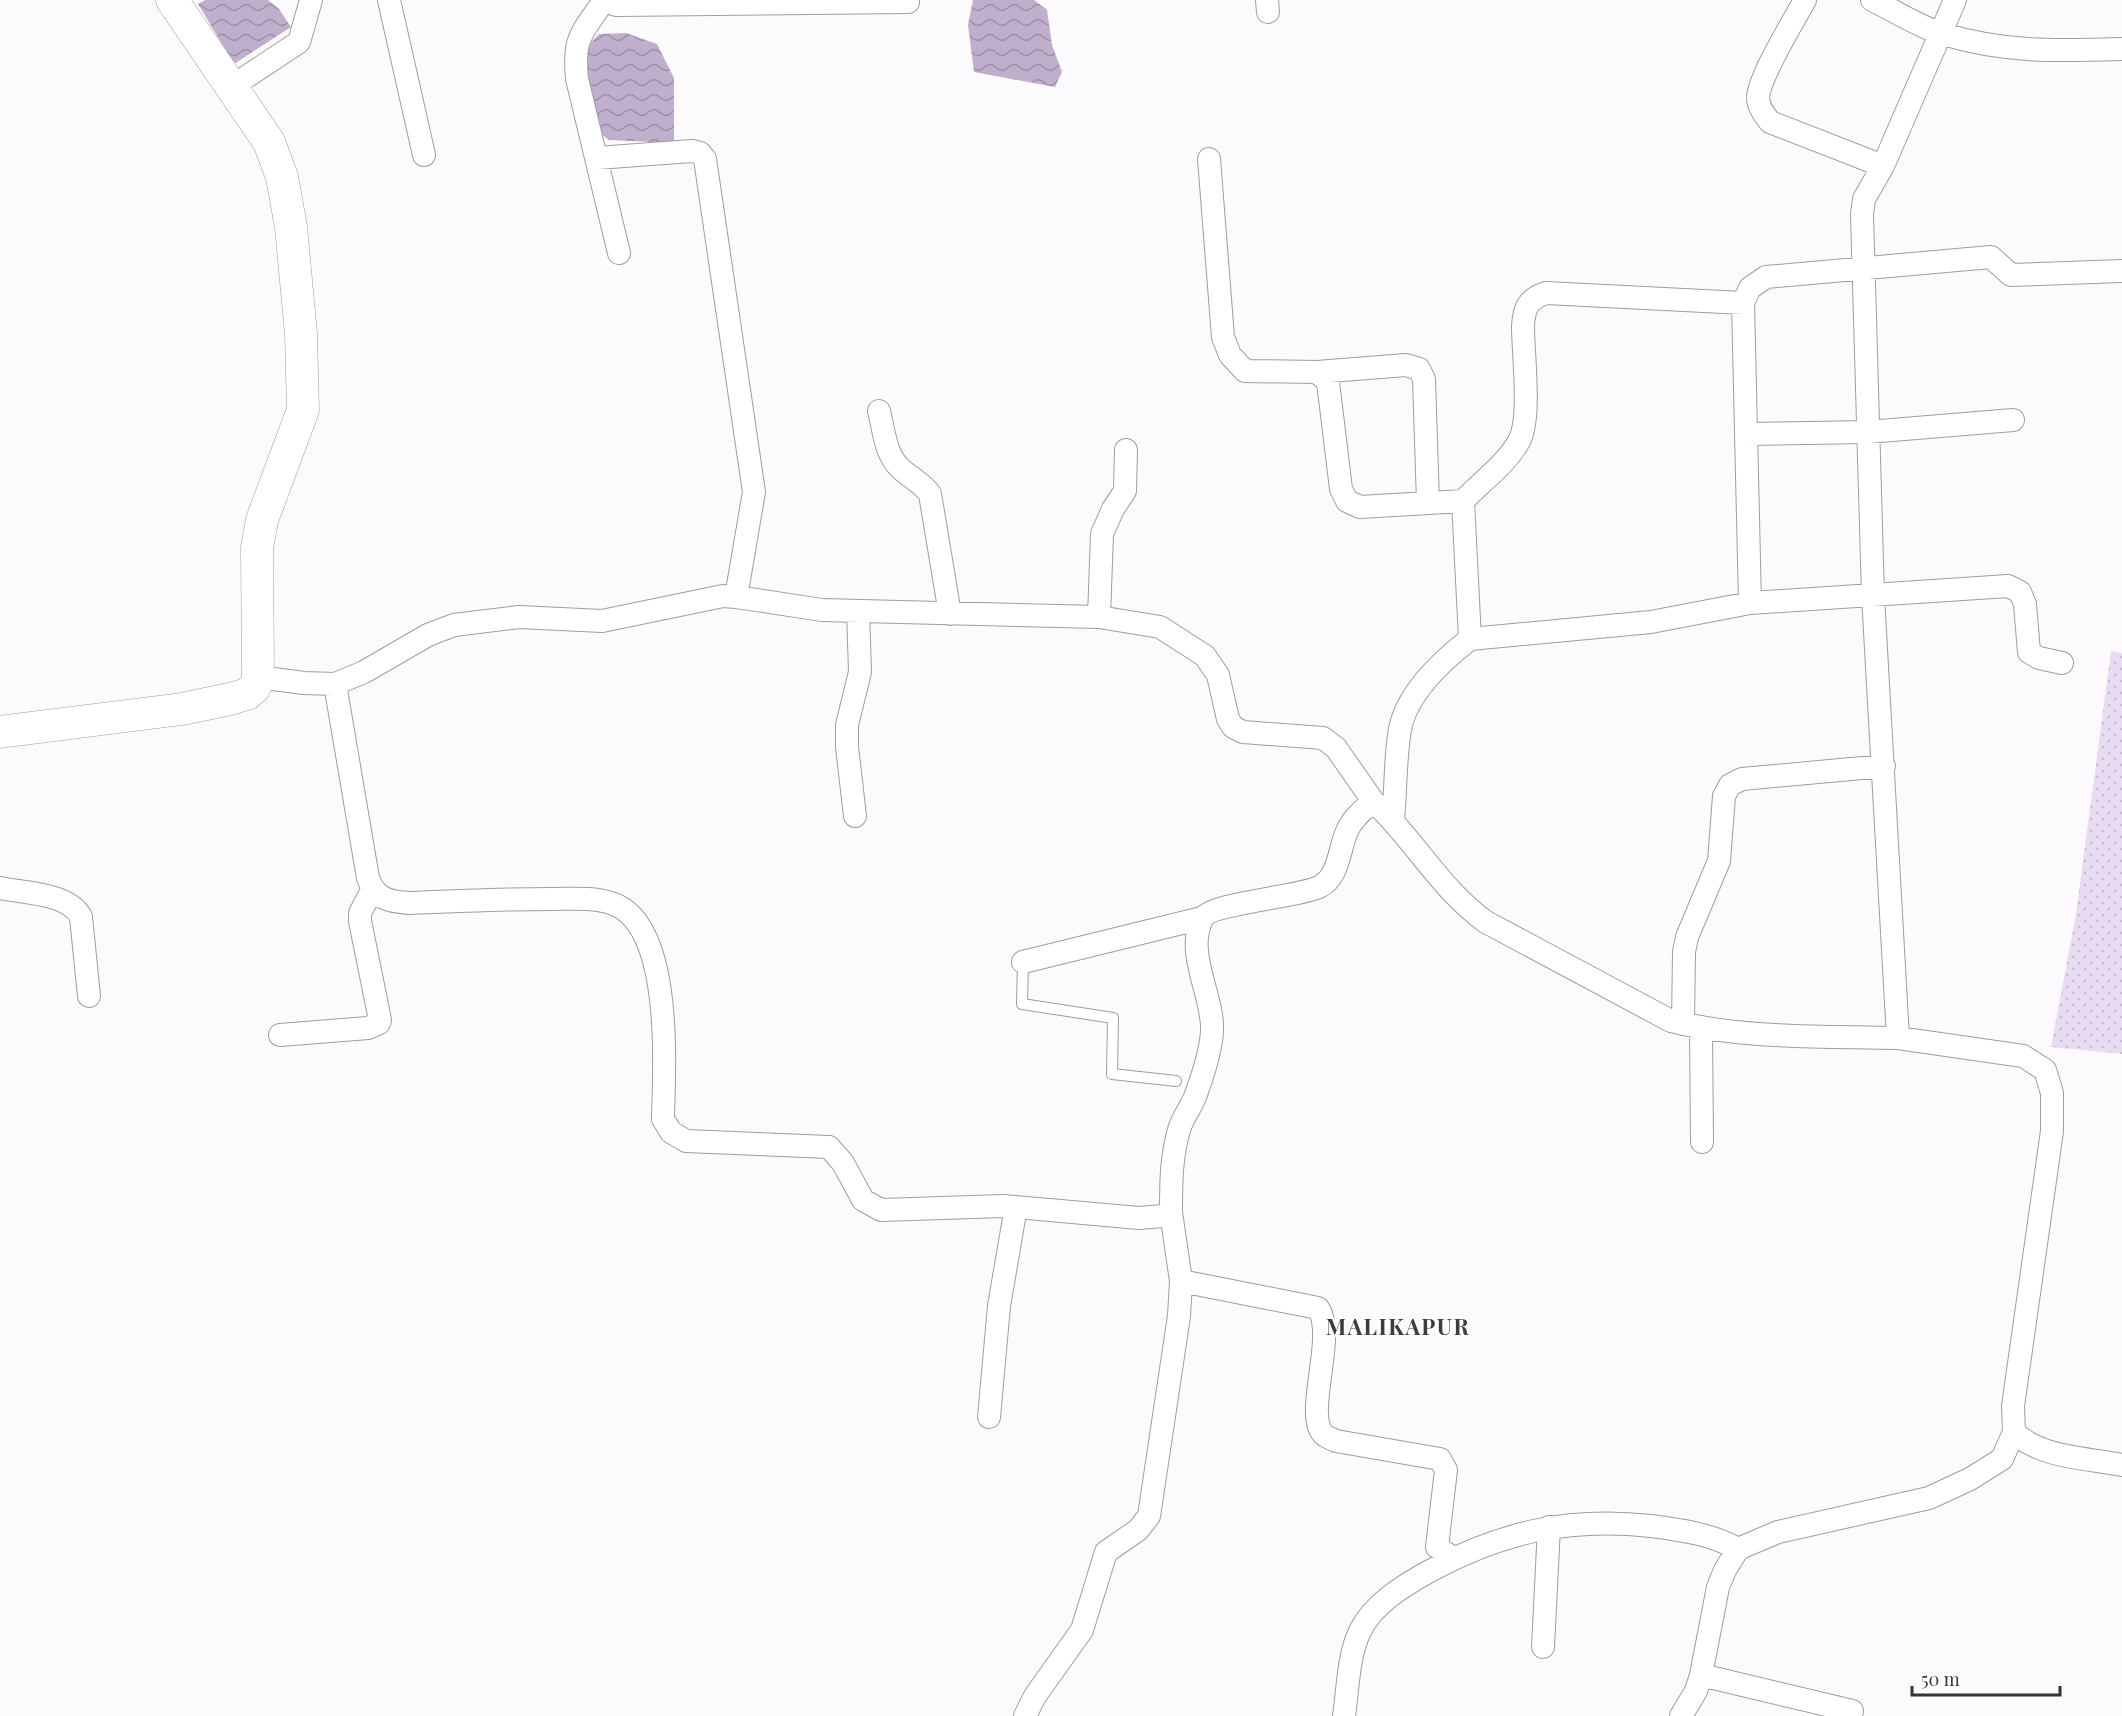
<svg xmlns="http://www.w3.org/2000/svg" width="2122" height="1716" font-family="'Playfair Display',serif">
<defs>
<pattern id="park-dots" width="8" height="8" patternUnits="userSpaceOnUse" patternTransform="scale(1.5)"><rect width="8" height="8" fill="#e8dcf2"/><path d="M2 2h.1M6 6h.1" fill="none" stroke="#c8bdd0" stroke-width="1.8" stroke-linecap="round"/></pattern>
<pattern id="water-waves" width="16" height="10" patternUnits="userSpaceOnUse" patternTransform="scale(1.5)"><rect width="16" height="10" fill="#bfafcc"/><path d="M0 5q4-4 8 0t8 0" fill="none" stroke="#9c8fa6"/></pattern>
</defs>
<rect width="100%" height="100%" fill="#fcfafd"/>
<path fill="url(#park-dots)" d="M2111 651 2122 653V1054L2051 1047 2076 914Z"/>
<path fill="url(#water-waves)" d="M205 0H268L279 9 291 27 234 64 198 4Z
M973 0H1034L1047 10 1052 45 1062 72 1055 87 974 72 968 25Z
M626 33 657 44 674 78V143L609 140 590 126 581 53 599 34Z"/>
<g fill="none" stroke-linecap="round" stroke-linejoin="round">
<g stroke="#9e9d9f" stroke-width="12">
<path id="lane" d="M1023 962 1022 1004 1113 1018 1112 1074 1176 1081"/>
</g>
<g stroke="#9e9d9f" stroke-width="24">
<path id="street" d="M389 0 424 155
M602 0 616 5 908 2
M1267 0 1268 12
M1805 0C1793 22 1760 75 1758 97 1758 107 1764 114 1770 122L1883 166
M1872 0C1895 11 1919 27 1943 34 2006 53 2058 51 2122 49
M603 2C581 34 573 38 577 79L619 253
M231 87 299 42 311 0
M597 158 692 151 700 153 705 159 754 492 736 597
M1209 159 1223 337 1230 355 1245 371 1317 372 1328 382 1341 489 1347 501 1360 507 1463 501C1481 482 1509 462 1520 439 1531 415 1523 354 1523 326 1524 308 1528 299 1546 293L1743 303
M1317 372 1406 365 1419 369 1424 379 1428 503
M879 411C884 430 885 455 901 469 911 478 922 483 930 494L950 614
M1746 434 1868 432 2013 420
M1463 501 1470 639
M1750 603 1743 303 1750 288 1766 277 1991 257 2011 275 2122 271
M1099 617 1102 534 1113 509 1125 491 1126 450
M258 677 304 683 335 684 368 878C375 899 390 902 410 903 458 901 505 899 552 899 572 899 592 897 611 903 674 923 664 1068 663 1119L671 1132 686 1141 829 1147 843 1163 863 1200 881 1210 1004 1206 1139 1218 1163 1216 1171 1212C1171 1184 1171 1157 1179 1130 1182 1119 1190 1109 1195 1097 1202 1078 1211 1052 1212 1031 1214 997 1185 954 1202 919 1210 903 1299 897 1319 887 1339 878 1339 849 1347 831 1352 819 1363 810 1373 801 1414 839 1440 889 1486 922L1671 1021C1744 1039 1823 1036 1898 1038
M335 684 364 672 428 635 454 625 519 617 602 621 723 596 736 597 822 610 1099 617 1160 627 1205 656 1218 675 1228 719 1233 727 1243 732 1323 738 1336 748 1373 801
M855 816 847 747V725L860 672 858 611
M1393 819C1396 793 1395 744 1402 721 1412 689 1444 659 1470 639L1651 622 1750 603 2008 586 2020 592 2025 604 2029 652 2039 658 2062 663
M0 888C24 893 69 893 81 917L89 996
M1023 962 1202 918
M1683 1024 1684 952 1687 937 1719 861 1724 796 1730 785 1742 779 1884 766
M1701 1029 1702 1142
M280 1035 368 1028 379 1023 380 1020 360 921V913L372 890
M1181 1281 1318 1308C1337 1335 1304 1413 1323 1434 1326 1437 1332 1439 1336 1441L1440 1459 1446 1470 1437 1547 1453 1558
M989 1417 999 1306 1016 1207
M2014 1432C2040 1458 2087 1458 2122 1465
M1543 1647 1549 1527
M1701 1675 1852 1711
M1025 1716 1035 1696 1082 1630 1106 1552 1138 1530 1149 1516 1179 1316 1181 1281 1171 1212
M1344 1716C1348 1689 1348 1656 1360 1631 1373 1604 1403 1586 1428 1572 1501 1532 1568 1517 1651 1526 1682 1530 1711 1534 1738 1549
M1681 1716 1696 1691 1701 1675 1718 1587 1725 1570 1738 1549 1778 1532 1929 1498 1970 1479 2002 1459 2014 1432 2013 1406 2052 1131V1093L2045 1070 2023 1056 1898 1038 1873 596 1862 214 1864 199 1883 166 1955 0"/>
</g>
<g stroke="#9e9d9f" stroke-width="33">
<path id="secondary" d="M0 732 182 709 230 699 247 694 255 687 258 677 257 548 262 520 303 410 301 334 291 227 282 177 269 142 172 0"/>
</g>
<use href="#lane" stroke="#fff" stroke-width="10"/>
<use href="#street" stroke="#fff" stroke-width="22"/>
<use href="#secondary" stroke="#fff" stroke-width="32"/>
</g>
<g text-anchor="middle" stroke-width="4.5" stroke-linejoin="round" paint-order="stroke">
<g font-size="22" font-weight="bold" letter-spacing="1.5" fill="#3d3c3e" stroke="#fff">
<text x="1398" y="1335">MALIKAPUR</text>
</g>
</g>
<path d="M1912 1686v9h148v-9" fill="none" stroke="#363536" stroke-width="3"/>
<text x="1921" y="1686" font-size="18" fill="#363536" stroke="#ffffff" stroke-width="4.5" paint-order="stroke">50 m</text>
</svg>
